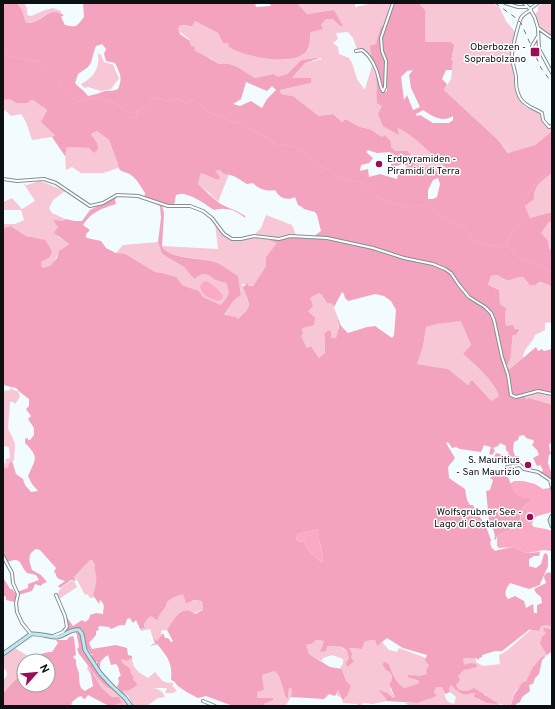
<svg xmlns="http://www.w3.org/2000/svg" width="555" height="709" font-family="Overpass,sans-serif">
<rect width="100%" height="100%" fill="#f2fbfe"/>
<path fill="#f7c7d6" d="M17 3H24L27 8V15L31 16 45 10 53 8 61 11V13H48L36 21 26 23 22 10Z
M297 3H355V7L373 3H393L384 27 381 26 372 61 363 49H357L353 38 348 32 336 33 338 39 333 43 338 47 339 54 349 58 352 63 357 79 364 89H365L372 66 376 75V89L382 106 399 134 398 128C418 137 432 155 448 170L449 173C442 176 437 172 430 169 427 167 421 167 417 166L408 151 403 150 398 151H395L382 137 370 129 360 127 345 119 342 122 333 114 319 116 293 96 281 94 280 90 311 83 292 78 305 63 322 59 320 57 301 60 287 74 278 78 273 74 255 78C246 73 229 62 219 64L211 58 207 57 194 50 189 39 179 31 178 28 181 25 186 26 195 21 218 33 223 43 285 60 303 55 309 49 310 33 321 25 326 19H331L340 26 334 10 307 14Z
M419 3H493L500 8 506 21 516 33 511 50 512 59 515 90 524 106 542 113C545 118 543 125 552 125V131L535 145 509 153 498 140 444 90 451 79 453 62 451 60V42H425V10Z
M542 3H552V36C540 30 539 26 535 14L538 11V7Z
M98 53 101 55 104 62 114 65C114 70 117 73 119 78L111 89 101 91 88 87 84 88 81 84C94 77 100 68 98 53Z
M6 99H10L16 103H21L31 100 36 101 47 111 55 135 52 137 32 140 26 122 21 114 11 116 5 110 3 111V100Z
M97 131 109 140 118 164V168L103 173H81L72 167 66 170 65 154 67 147 89 148 94 152 91 134Z
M220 170 229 174 218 202 207 191 198 184 201 173 218 180 219 177 214 171Z
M552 173V212L530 218 525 206 534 199C533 186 542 181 552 173Z
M39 181 46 183 65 191 53 200 49 208 52 213 65 219 58 227 57 236 69 244C66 246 61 249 59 252 54 261 55 264 44 268L41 266V262L50 257 45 241 26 236 11 226 3 228V222L5 224H15L24 220 21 210H3V202L12 198 22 209 35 201 24 184 27 185Z
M266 215 292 225 296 235 287 236 279 239 256 236 255 234 261 228Z
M549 222 552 223V248L549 249 541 233Z
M215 223C227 245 233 237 253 237 261 237 270 240 278 243L266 257V266L253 286 241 284C244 287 244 289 245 293 251 308 250 308 238 319L236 317 224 316 234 300 241 295 239 281C230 275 215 262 205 260 193 257 167 258 162 246L218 249Z
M158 242 162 254 184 267 194 279 202 274 210 275 215 280 226 283C231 294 228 296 221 305L203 297 199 291 182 285 162 273 155 272 116 253 123 245Z
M498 275 504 280 523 277 528 283 535 285C541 281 546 283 552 287V322L545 323V330L535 335C532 344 523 348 523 358L511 368 507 369 505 365C515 353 508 340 518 329L506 326 505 315 506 308 500 304 499 290 488 285 491 276Z
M319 293 322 295 327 303H331C339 315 340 324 336 338H331V331L328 330 324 334 325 336V354L319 358 311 346 307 348 300 336 303 333 302 328 311 314 308 311 310 298Z
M461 320 471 345 464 355C477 367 492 378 499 396L491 402 472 380 468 385 448 369 417 364 423 347 426 327 437 324Z
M11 388 16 391H18L20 397 15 404 13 402H10L8 429 12 436 15 444 14 461H12L8 468 3 467V462L7 464 5 462 6 459 10 458 9 447 3 446V391L10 390Z
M538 391 552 394V404H550L529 398 526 399 524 395Z
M90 560H92L95 565 94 568C99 578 96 588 93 598H90L87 594 85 595 77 580 74 577Z
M71 581H74L77 587 59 599C55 590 64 586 71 581Z
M183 594 192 600 202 601 203 610 173 620 167 630H164L161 631V637L157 641 153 638 150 629 141 631 140 629 145 628V622L151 616 156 620 166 605 167 602 172 598Z
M548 625 549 627 552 625V629L545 628C548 639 541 643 547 655 536 660 533 670 527 679 523 684 517 688 514 694 512 698 512 703 509 706L500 704 499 706H409L405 703H417L436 696 434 692 436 687H442C447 697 443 701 454 704L456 697 450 692 449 689 451 685 462 694 476 693 475 697 479 700 487 695 468 691 459 690 456 685 458 676 464 670 463 658H476V662L483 666 500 664 499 655C507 653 522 636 531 630L539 631 540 626Z
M316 640 324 641 321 648C333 644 336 645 347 651L349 658H351L349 648 362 649 365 641 375 640 377 645 381 641 389 650 397 652 399 648 426 658V661L429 665 427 674 418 676 414 680 419 681V683L405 688C397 685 392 673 389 664L385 663 382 664 389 671 392 676 390 689 395 697 393 698 380 692 386 698 387 701 372 704 363 703 360 706 357 704 343 703 342 699 336 694 338 689 343 700 346 681 342 669 340 668 343 663V659L332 655 323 658 322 661 309 654 306 645 312 644Z
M15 648 31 658H35L34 661H24V674L16 679 3 693V679H4C9 675 7 671 3 667V656Z
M132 658C132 669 140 673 148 678L155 672C162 680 162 683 173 683L174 684 172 685 177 691 173 693H165L167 688H151C157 688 163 691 165 697L158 698 148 705 152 706 133 705 128 696 124 694 122 689 128 691 138 685C130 677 130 667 122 662L121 659 127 661Z
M88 665 100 680 121 695 129 706H117L112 697 101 687 90 670 91 675 87 669Z
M275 671 279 676 286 698H288L289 688 292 689 291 697 285 706H264V704L273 700 259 698 257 697V692L264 690 262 675Z"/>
<path fill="#f3a3be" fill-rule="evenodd" d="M3 3H17L22 10 26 23C29 22 33 23 36 21 45 17 51 7 64 15L61 17 65 25C77 28 77 26 84 17L83 3H255L256 7 271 6 269 3H297L307 14 334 10 343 26H340L332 19H326L321 25 323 29 314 31 310 33C310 38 310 45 308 49 299 68 242 57 228 46L229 44 223 43 218 33 195 21 192 26 181 25 178 28 180 34 190 41 191 45 195 48 194 50C203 55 212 59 219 64 234 62 243 71 255 78L273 74 278 77 287 74 301 60 323 57 305 63 292 78H311V83L280 90 281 94 293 96 319 116 333 114 342 122 345 119 360 127 370 129 382 137 385 135 391 142V147C393 148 394 150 395 151 396 151 405 150 408 151L417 166C421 167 427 167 430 168 437 172 442 176 449 173L448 170C432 155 418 138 398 128L399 135 383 126 378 114 382 106 377 103 376 75 381 90 383 93 387 91V60L383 51 381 45 384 32 395 3H419L425 10V42H451L454 45 451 60 453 61 452 70H446L442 79 447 84 444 90 498 140 508 153 535 145 552 131V173C542 181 533 186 534 199L525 206 530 218 552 212V223L549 222 541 233 548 241 549 249 552 248V287L547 284 540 282 535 285H530L523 277C510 277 510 285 498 275L491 276 488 285 499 290 500 304 506 308 505 315 506 326 513 325 515 329H519L516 335H513L510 360 508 364 505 365C496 343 501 312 476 301L484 307 491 314 494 320 501 357 508 375 511 396 516 398 524 395 526 399 529 398 550 404H552V441L549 445 550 451 552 455 549 454 548 463 552 475V485C551 478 547 476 541 473L543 470 540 465 537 466 533 458 539 455 537 450 532 445 534 442 533 440 526 438 524 435 519 436 518 440 514 442 513 450 515 456H519L521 461 515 462 509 458 494 457 496 453 506 456 509 453 506 450V446L500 443 498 446 493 448 495 451 492 455 489 454 491 447 484 445 481 452 460 449 456 447 452 448 448 442 446 443 455 458 448 467 449 478 465 489 467 500 470 505H473L476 512 485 524 491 540C489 545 492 549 496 551L498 550 513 547 527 553 540 552 539 556H534L529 559V566L536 568 541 564 544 554 546 553 548 556V566L540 584V585L529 589 510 583C506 588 503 594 508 599L515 596 524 601 526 608 533 604 534 613H537V605L542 603 541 597 536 593 534 589 546 583 544 577 545 574 549 572 552 574V625L549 627 548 625 541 626 539 631 531 630 530 629 502 651H495L482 655V657L479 658V660L476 658H463L464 665 471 663 476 664 477 667 464 670 458 676 460 680 456 685 459 690 468 691 474 688 497 703V704L488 703 474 697 475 693C473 693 471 693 469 694 461 696 456 690 451 685L449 689 450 692 445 694 442 687H436L434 692 437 696 417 703 387 701C385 696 381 694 379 690L387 693 393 698 395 697 389 684 391 682 392 676 389 671H387L382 664 385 662 389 664C392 673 397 685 405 688L419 683V681L408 677V675L418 676 427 674 426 671 429 665 425 661 427 655 403 648 387 638 377 646 375 640 365 641 362 649 349 648 352 654 351 658 354 661 347 667 346 663 349 658C348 656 348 654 347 651 342 645 333 646 327 646L326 651 320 652 324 641 316 640 312 644 306 645 309 654 330 667 342 669 346 681 351 686 347 696H346L343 700 338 690 335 696 329 694 324 699 291 697 292 689 289 688 288 698H286L279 676 275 671 262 675 264 690 257 692V697L259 698H273V700L264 704V706H233L206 696 198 698C192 695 184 691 178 686 175 683 175 681 171 680 173 663 167 656 157 644L150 646 155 643 153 638 157 641 163 633 165 638H168L171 642 173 641 167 630C173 620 182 603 195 614L203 610 202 601 193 600 190 602 186 603 183 594 172 598 167 602C166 609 159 613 158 619L156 620 151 616C147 620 143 622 145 628L140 629 136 620 133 623 130 618 127 619 125 625H120L111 629 109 627 100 626 98 627 99 630 96 631V635L89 643 92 649 116 645 127 648 128 655 132 656V658L127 661 121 659 122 662 131 670 130 672 134 678 133 679 138 685 128 691 123 690 124 694 117 687 119 682 118 678 121 675C118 671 120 668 116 664L111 665 108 655C100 660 98 664 102 673L97 665V661L96 662 94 661 91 656 93 654H91L84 644 83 631 81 629 74 628 64 632 68 628 66 616 73 626 82 620 85 622 89 619 90 615 96 613 103 614C103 608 106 605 100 600L99 604 93 595C96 586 98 577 94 568L95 565 92 560H90L74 577 76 581 71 580 60 588 58 586 65 581 59 579 56 576V574L54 572 56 568 40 550 36 549C27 554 29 561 32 570L41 575 47 582 42 584 41 586 35 584 32 591 18 595 17 592 28 588V584L39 580 36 575 27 573C19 564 22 556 7 562L3 554V467L8 468 9 464 12 461 16 474 23 479 25 485 31 492 38 491 32 484 28 476C35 459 40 458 25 443V439L28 438V440H30L34 435V428L28 419 31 416 26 409 29 406V399L21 393 16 388 3 385V228L11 226 26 236 45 240 52 251 50 257 41 262V266L44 268 51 265 57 258 59 251 69 244 54 233 58 227 53 220 63 221 65 219 75 221H82L90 210 117 196 115 200 116 204C102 208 91 212 83 225L90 230 86 234V237L87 238 101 241 106 248 116 253 125 254 155 272 162 273 176 277 182 285 199 291 203 297 221 305C228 296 231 294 226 283L215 280 209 275 202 274 194 279 184 267 162 254 158 242 161 218 160 206 147 200 162 205 164 213 162 246C168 260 203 257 217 263 224 266 231 272 238 276L241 295 234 300 224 315 236 317 238 319C254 305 249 305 243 287L246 285 247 283 249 286H253L266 266V257L277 243 269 240H279L290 236 327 238 375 248 339 240 313 237 321 231 317 215 315 212 304 209 302 207 298 205 295 197C287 201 279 198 275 190 267 192 258 189 253 183L247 184C240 180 233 174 224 174L220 170 215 171 220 177 218 180 201 173 198 184C205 190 212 198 219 203 227 208 237 210 245 216V218C236 210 226 207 214 210 205 204 187 190 176 195L174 206 167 205 144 198 145 193C141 187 137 179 131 175 126 171 118 173 118 164L109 140 97 131 91 134 97 143 98 149 94 153 89 148 67 147 65 156 52 137 55 135 54 134 41 122 47 111C44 106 38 105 35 101L31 100 27 103H16L10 99 3 100ZM102 44 106 49 104 54 106 61 115 63C120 74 123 77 118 89 111 92 110 90 105 91 99 93 94 95 88 96 84 90 79 88 75 83L78 74C96 63 89 63 96 46ZM413 70 409 75 411 88 420 107 413 110 407 95 404 100 401 77 407 71ZM246 82 267 91 272 86 276 90 267 99 262 108 251 101 240 106 233 104 241 99ZM423 110C432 116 442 123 453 116V120L449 123H433L420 115 417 116 416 114ZM368 150 377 153 390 152 393 157 390 169 402 164 408 166 398 172 397 179 380 174 369 177 368 169 360 171 361 165 369 163 373 158 366 152ZM438 178 440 184 437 197 433 199H428V190L433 180ZM342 292 344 294 345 298 348 301 375 294 384 296 391 301 396 310 394 335 392 338 375 326 367 327 348 333 341 326 337 316 339 326 336 338H331V331L328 330 324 334 325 337V353L319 358 311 346 307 348 301 336 303 333 302 328 314 325 315 318 308 311 313 306 310 298 319 293 322 295 327 303H331L334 307ZM461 321 471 345 463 354C477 367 492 378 499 396L491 401 472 380 468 385 448 369 417 364 423 347 426 327 437 324ZM319 529V539L323 558 322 563 307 549 304 542 298 541 296 538 298 534Z
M381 26 384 27C376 42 383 47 385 61 386 69 386 82 383 89L382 88 379 74 372 61 370 46 376 44Z
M536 347 538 351 542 349 544 351 552 349V393L539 390 515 397 512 395 507 369 511 368Z
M499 470 501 473H503L504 475 508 477C513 489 514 497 530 498V502C522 506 519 514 521 522L512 529 497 536 496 539 494 540 495 536 493 529 487 525 489 520 486 491 490 490 493 480 490 478 498 472Z
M3 577 10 589H12L17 595 15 602 6 600V597L3 595Z
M545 628 552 629V651L547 655 540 643 542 637 546 633 543 629Z
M76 631 81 635 83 648 103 679 112 689C102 687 86 662 79 654L77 649 79 647Z
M73 636 74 638 76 655 73 657 76 660C76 669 78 668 79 674 79 679 79 683 81 688L85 691 93 686 90 669 101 687 112 697H119L122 703 116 704 117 706H109L88 695 85 699 82 698V696L78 697 72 702 71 706H3V693L16 679 24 674V685H48V661H34C37 654 45 652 52 652L58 643 56 640H67L69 637Z
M546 656 542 660 539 674 535 678 533 684 529 685 530 691 522 697 520 702 516 704V706H509L511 704 514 695 522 683 526 681 533 667 542 657Z"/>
<path fill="#fbaac6" d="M204 281C210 281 219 290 223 296L222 299 219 301C210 298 202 297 200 286Z
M514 481H523L535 484 543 489 550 488 552 491V512L537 516 533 520 532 525 534 527 546 529 552 531V551L544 550 527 553 513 547 499 548 497 546V536L512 529 521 522C520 514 522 506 530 502L529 498C520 499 513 492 510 484Z
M319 529V539L323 558 322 563 307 549 304 542 298 541 296 538 298 534Z"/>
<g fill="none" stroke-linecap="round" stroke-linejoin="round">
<path stroke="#fbaac6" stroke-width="1" d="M3 53 10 56 41 62 58 78 63 88 77 102 97 97 119 105 126 112 128 116 133 119 137 116V111L149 105 151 101 155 98H159L168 101 174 98 186 103 194 100 203 106 207 112 248 127 278 145C286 144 299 148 305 154 308 157 310 161 314 164 318 167 323 168 329 169L334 176 342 179 359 182 371 188 376 196 388 202 407 207 423 205 436 211 448 221 457 224 464 228 474 241 485 245 499 247 507 246 520 259 531 261 548 269 552 273
M507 245C507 236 518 226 523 217L520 207 537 181 552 170"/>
<g stroke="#829094" stroke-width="4">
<path id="street" d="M505 3 518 7H526
M524 3 530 9 535 18 538 28 539 49 552 73
M530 9 538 3
M531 10C528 12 523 14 521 18 518 25 512 48 512 56 512 63 515 70 516 77 516 85 516 90 520 98 526 107 534 108 542 113L543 120 549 127 552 126
M538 28 552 38
M532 46 538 36
M356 51 362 50C371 56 377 69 379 79 380 83 380 87 383 91
M383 91 385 87 386 61 382 51 381 38 393 3
M3 179 17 181 44 179 56 183 90 206 103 203 117 195 138 196 168 206H190L203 211 212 218 224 234 232 239H241L254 236 279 239 290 236 327 238 373 248 404 258 433 264 445 269 451 273 459 285 469 297 485 307 491 313 494 320 502 357 508 375 511 395 516 397 538 391 552 394
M507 467 520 465 524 469 538 472 550 480 552 488
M3 556 12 573 13 583 18 594 16 603 17 612 22 623 31 634
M53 636 63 632 67 627 65 616 56 595
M203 701 215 706"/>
</g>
<g stroke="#829094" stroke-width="5">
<path id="secondary" d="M552 516 550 520 552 526
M3 654 31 634C40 633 49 637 57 637 65 636 71 628 79 630L82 634 85 650 100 673 111 685 125 698 131 706"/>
</g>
<use href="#street" stroke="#fff" stroke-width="2"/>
<use href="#secondary" stroke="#c0e8f3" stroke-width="3"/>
<path stroke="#747b7d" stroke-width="1" stroke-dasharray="5 5" stroke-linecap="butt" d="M495 3 516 18 521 23 541 68 552 83"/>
</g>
<g fill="#9d0c58" stroke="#fff" stroke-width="1.5">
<rect x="530" y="47" width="10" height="10" rx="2"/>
<circle cx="379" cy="164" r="4"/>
<circle cx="528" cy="465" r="4"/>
<circle cx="530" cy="517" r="4"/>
</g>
<g text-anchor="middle" stroke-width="3" stroke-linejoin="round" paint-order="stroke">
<g font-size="10" fill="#0b1012" stroke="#fff" text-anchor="end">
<text x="526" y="50">Oberbozen -<tspan x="526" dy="12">Soprabolzano</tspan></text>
<text x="387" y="162" text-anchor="start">Erdpyramiden -<tspan x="387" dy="12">Piramidi di Terra</tspan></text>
<text x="520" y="463">S. Mauritius<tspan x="520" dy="12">- San Maurizio</tspan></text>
<text x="522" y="515">Wolfsgrubner See -<tspan x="522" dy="12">Lago di Costalovara</tspan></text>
</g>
</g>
<rect width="555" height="709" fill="none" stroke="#0b1012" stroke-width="8"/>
<g transform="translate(36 673) rotate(63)"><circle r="19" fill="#ffffff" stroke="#9d9fa0"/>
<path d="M0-3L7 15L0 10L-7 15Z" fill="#9d0c58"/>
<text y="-6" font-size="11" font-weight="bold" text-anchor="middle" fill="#0b1012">N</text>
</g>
</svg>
